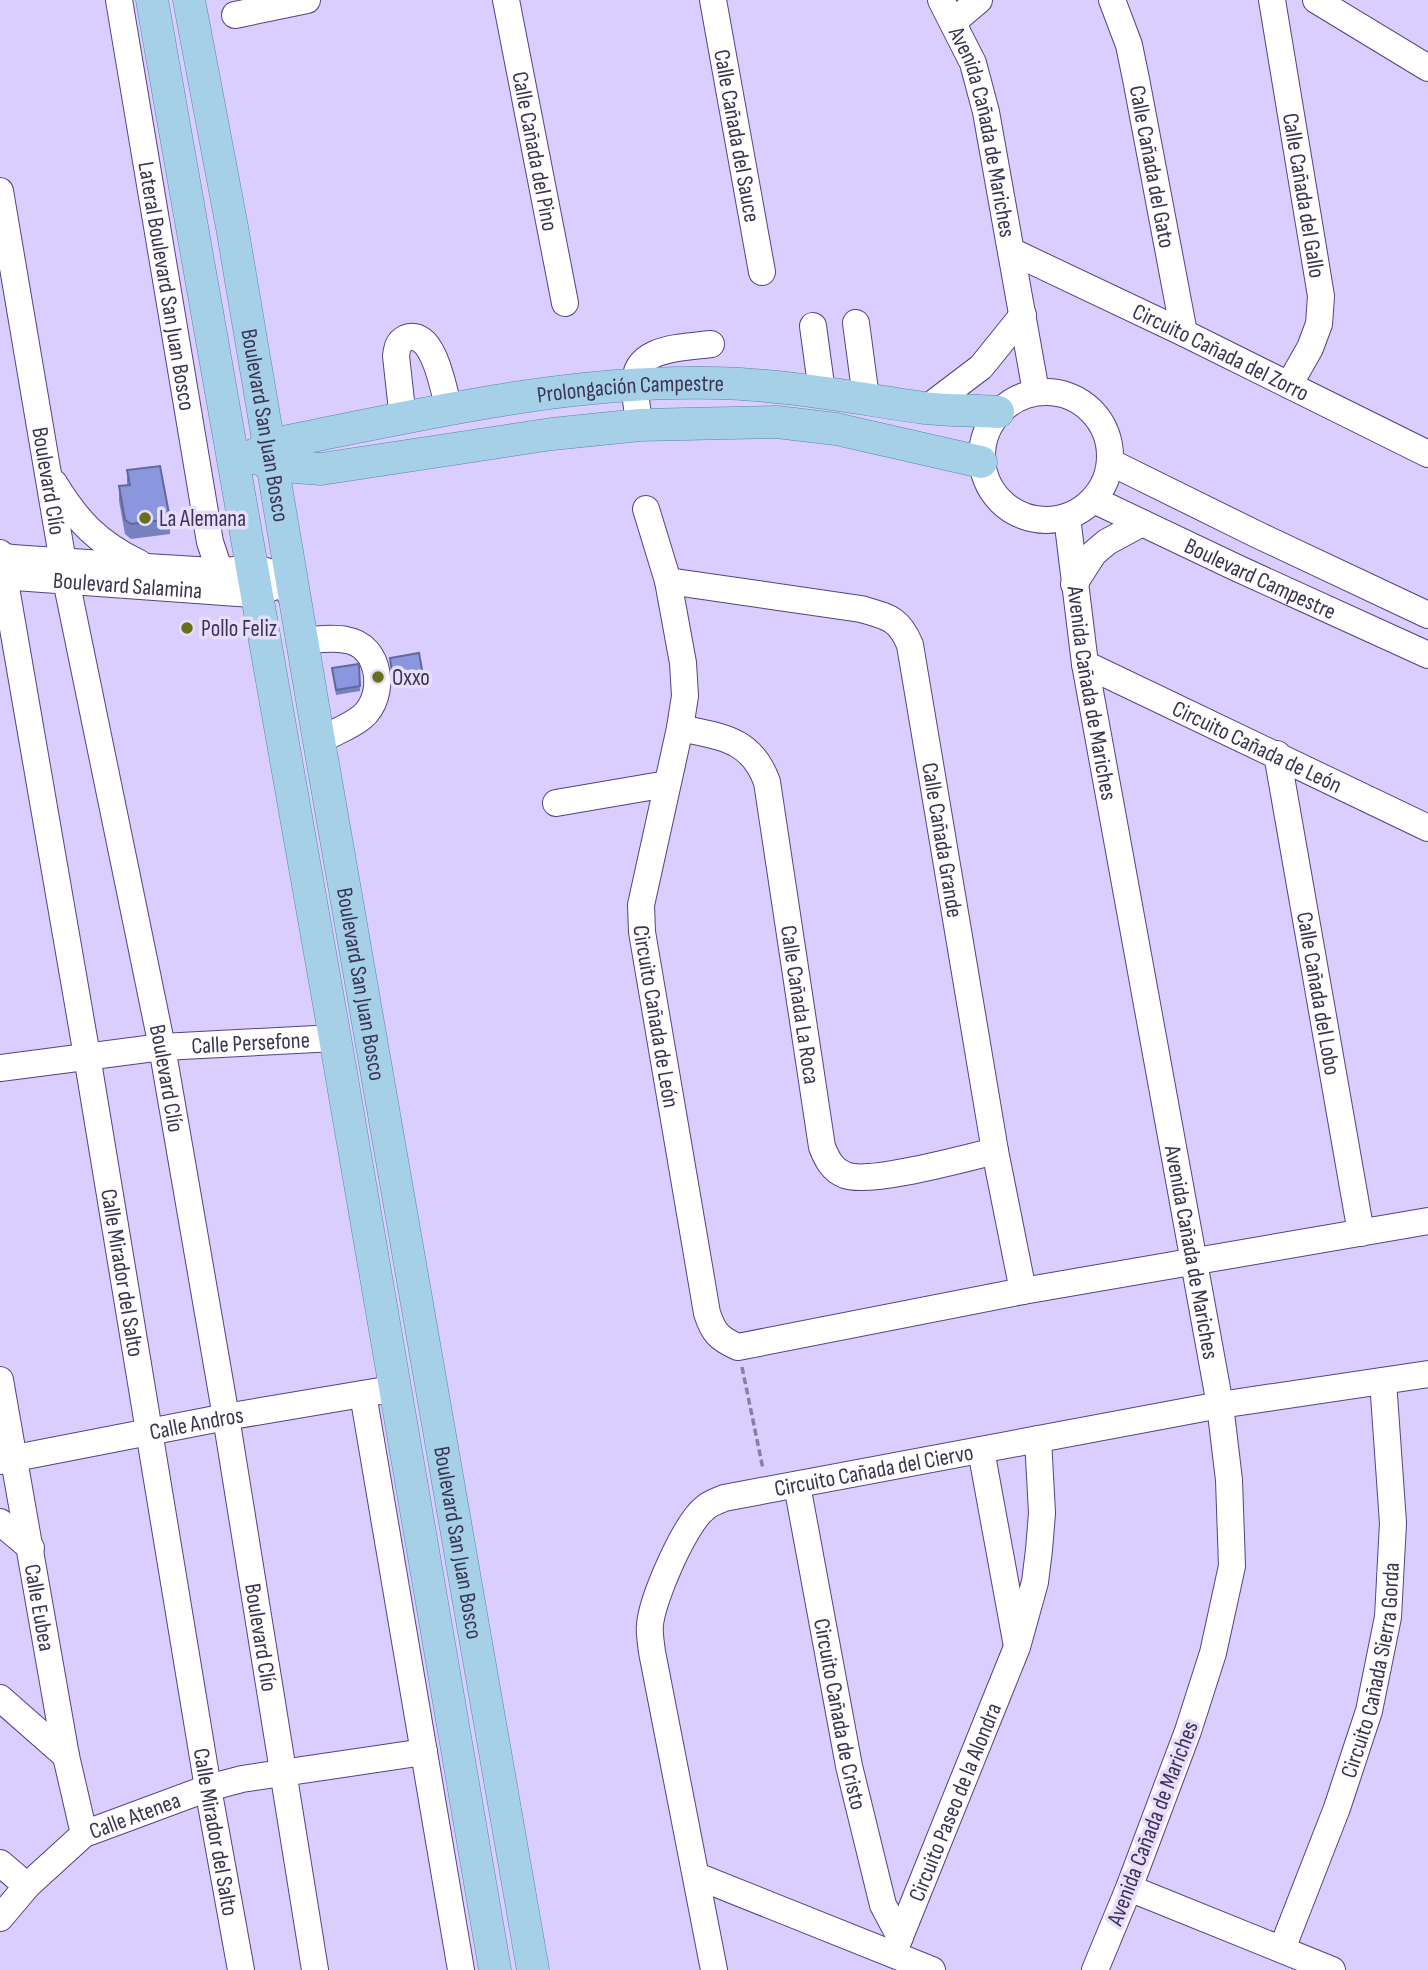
<svg xmlns="http://www.w3.org/2000/svg" width="1428" height="1970" font-family="'Sofia Sans Condensed',sans-serif">
<rect width="100%" height="100%" fill="#d9cefd"/>
<g fill="none" stroke-linecap="round" stroke-linejoin="round">
<g stroke="#564284" stroke-width="28">
<g id="minor">
<path id="s1" d="M119 0 210 542 220 572"/>
<path id="s2" d="M506 0 565 303"/>
<path id="s3" d="M713 0 762 272"/>
<path id="s4" d="M941 0 973 63 986 112 1036 392"/>
<path id="s5" d="M1112 0 1129 45 1136 79 1184 333"/>
<path id="s6" d="M1272 0 1321 296 1319 324 1310 348 1289 385"/>
<path d="M1316 0 1428 68"/>
<path d="M235 15 307 0"/>
<path d="M953 22 979 0"/>
<path id="s7" d="M0 191 66 580 162 1047 226 1417 315 1970"/>
<path id="s8" d="M1011 251 1184 333 1428 454"/>
<path d="M856 323 866 398"/>
<path d="M813 326 822 392"/>
<circle cx="1046" cy="456" r="64"/>
<path d="M927 408 981 367 1023 315"/>
<path d="M403 419 396 356C397 348 398 342 406 338 434 327 444 392 449 410"/>
<path d="M640 425C638 413 635 400 635 387 633 346 681 348 711 344"/>
<path d="M1110 462 1258 535 1428 615"/>
<path d="M54 483C77 521 98 543 139 563"/>
<path id="s9" d="M1094 500 1237 568 1428 655"/>
<path id="s10" d="M646 509 668 581 683 663 685 696 680 728 641 905 642 932 707 1313C713 1332 719 1339 738 1347L1023 1291 1428 1221"/>
<path id="s11" d="M1067 517 1085 664 1220 1405 1229 1480 1232 1566 1213 1653 1188 1731 1129 1888 1095 1970"/>
<path id="s12" d="M0 553 87 1056 208 1788 241 1970"/>
<path d="M0 557C72 562 143 567 215 571 233 572 252 565 269 572 283 578 289 591 295 605"/>
<path id="s13" d="M0 576 238 593 256 594 273 587"/>
<path id="s14" d="M668 581 861 609C888 617 899 618 910 645L995 1151 1023 1291"/>
<path d="M1074 584 1094 553 1107 542 1142 523"/>
<path d="M302 640C316 640 332 637 346 640 381 645 387 696 362 717 350 727 332 733 319 741"/>
<path id="s15" d="M1085 664 1428 828"/>
<path id="s16" d="M680 728C721 737 751 738 767 782L822 1147C827 1159 832 1170 845 1175 869 1185 966 1158 995 1151"/>
<path id="s17" d="M1277 754 1361 1233"/>
<path d="M556 803 667 784"/>
<path id="s18" d="M0 1068 162 1047 335 1038"/>
<path id="s19" d="M0 1380 66 1756 84 1834"/>
<path d="M363 1394 461 1970"/>
<path d="M981 1450 1016 1641"/>
<path id="s20" d="M0 1461 226 1417 380 1391"/>
<path id="s21" d="M797 1485 849 1766 883 1905 900 1937"/>
<path d="M0 1522 31 1548"/>
<path d="M0 1698 66 1756"/>
<path d="M0 1863 27 1886"/>
<path d="M697 1876 932 1970"/>
<path d="M1129 1888 1332 1970"/>
<path id="s22" d="M0 1918 27 1886 84 1834 208 1788 242 1779 424 1752"/>
<path id="s23" d="M1282 1949 1337 1808 1369 1711 1388 1617 1393 1523 1383 1381"/>
<path id="s24" d="M893 1954 1017 1647 1035 1582 1039 1550 1042 1513 1038 1439"/>
<path id="s25" d="M714 1970 652 1652C651 1643 649 1633 650 1625 652 1599 685 1523 705 1508 710 1503 718 1501 724 1498L1220 1405 1428 1374"/>
</g>
</g>
<g stroke="#5985aa" stroke-width="33">
<g id="major">
<path d="M152 0 335 1038 495 1970"/>
<path id="s26" d="M189 0 232 227 319 741 533 1970"/>
<path d="M253 455 264 461 282 466 321 469 552 434 640 425 777 422 836 429 981 462"/>
<path id="s27" d="M252 458 268 445C415 416 563 380 713 383 784 384 854 398 924 408 948 411 973 410 998 412"/>
</g>
</g>
<path stroke="#897fa5" stroke-width="3.5" stroke-dasharray="7 3.5" stroke-linecap="butt" d="M742 1367 763 1469"/>
<use href="#minor" stroke="#fff" stroke-width="26"/>
<use href="#major" stroke="#a5d0e8" stroke-width="32"/>
</g>
<path fill="#7781bf" d="M127 470 170 519V534L131 539 125 534 119 501V486L127 485Z
M390 658 423 675V680L393 685Z
M359 664 360 691 336 695 332 668Z"/>
<path fill="#8a96de" stroke="#61699b" stroke-width="2" d="M160 466 170 519 131 524 125 520 119 486 130 485 127 470Z
M419 653 423 675 393 680 390 658Z
M359 664 360 686 336 690 332 668Z"/>
<g fill="#677019" stroke="#e5defe" stroke-width="2.5">
<circle cx="145" cy="518" r="7"/>
<circle cx="187" cy="628" r="7"/>
<circle cx="378" cy="677" r="7"/>
</g>
<g text-anchor="middle" stroke-width="7" stroke-linejoin="round" paint-order="stroke">
<g font-size="23" fill="#3c3452" stroke="#e5defe">
<text dy="8" stroke="none"><textPath href="#s4" startOffset="140">Avenida Cañada de Mariches</textPath></text>
<text dy="8" stroke="none"><textPath href="#s3" startOffset="138">Calle Cañada del Sauce</textPath></text>
<text dy="8" stroke="none"><textPath href="#s2" startOffset="154">Calle Cañada del Pino</textPath></text>
<text dy="8" stroke="none"><textPath href="#s5" startOffset="172">Calle Cañada del Gato</textPath></text>
<text dy="8" stroke="none"><textPath href="#s6" startOffset="198">Calle Cañada del Gallo</textPath></text>
<text dy="8" stroke="none"><textPath href="#s1" startOffset="290">Lateral Boulevard San Juan Bosco</textPath></text>
<text dy="8" stroke="none"><textPath href="#s8" startOffset="233">Circuito Cañada del Zorro</textPath></text>
<text dy="8" stroke="none"><textPath href="#s27" startOffset="388">Prolongación Campestre</textPath></text>
<text dy="8" stroke="none"><textPath href="#s26" startOffset="432">Boulevard San Juan Bosco</textPath></text>
<text dy="8" stroke="none"><textPath href="#s7" startOffset="294">Boulevard Clío</textPath></text>
<text dy="8" stroke="none"><textPath href="#s9" startOffset="184">Boulevard Campestre</textPath></text>
<text dy="8" stroke="none"><textPath href="#s13" startOffset="128">Boulevard Salamina</textPath></text>
<text dy="8" stroke="none"><textPath href="#s11" startOffset="178">Avenida Cañada de Mariches</textPath></text>
<text dy="8" stroke="none"><textPath href="#s15" startOffset="191">Circuito Cañada de León</textPath></text>
<text dy="8" stroke="none"><textPath href="#s14" startOffset="457">Calle Cañada Grande</textPath></text>
<text dy="8" stroke="none"><textPath href="#s26" startOffset="999">Boulevard San Juan Bosco</textPath></text>
<text dy="8" stroke="none"><textPath href="#s17" startOffset="243">Calle Cañada del Lobo</textPath></text>
<text dy="8" stroke="none"><textPath href="#s16" startOffset="334">Calle Cañada La Roca</textPath></text>
<text dy="8" stroke="none"><textPath href="#s10" startOffset="518">Circuito Cañada de León</textPath></text>
<text dy="8" stroke="none"><textPath href="#s18" startOffset="252">Calle Persefone</textPath></text>
<text dy="8" stroke="none"><textPath href="#s7" startOffset="903">Boulevard Clío</textPath></text>
<text dy="8" stroke="none"><textPath href="#s11" startOffset="746">Avenida Cañada de Mariches</textPath></text>
<text dy="8" stroke="none"><textPath href="#s12" startOffset="730">Calle Mirador del Salto</textPath></text>
<text dy="8" stroke="none"><textPath href="#s20" startOffset="200">Calle Andros</textPath></text>
<text dy="8" stroke="none"><textPath href="#s25" startOffset="656">Circuito Cañada del Ciervo</textPath></text>
<text dy="8" stroke="none"><textPath href="#s26" startOffset="1566">Boulevard San Juan Bosco</textPath></text>
<text dy="8" stroke="none"><textPath href="#s19" startOffset="231">Calle Eubea</textPath></text>
<text dy="8" stroke="none"><textPath href="#s7" startOffset="1470">Boulevard Clío</textPath></text>
<text dy="8" stroke="none"><textPath href="#s23" startOffset="294">Circuito Cañada Sierra Gorda</textPath></text>
<text dy="8" stroke="none"><textPath href="#s21" startOffset="233">Circuito Cañada de Cristo</textPath></text>
<text dy="8" stroke="none"><textPath href="#s24" startOffset="164">Circuito Paseo de la Alondra</textPath></text>
<text dy="8" stroke="none"><textPath href="#s22" startOffset="173">Calle Atenea</textPath></text>
<text transform="translate(1152 1823) rotate(-69)" y="8">Avenida Cañada de Mariches</text>
<text dy="8" stroke="none"><textPath href="#s12" startOffset="1297">Calle Mirador del Salto</textPath></text>
</g>
<g font-size="23" fill="#3c3452" stroke="#e5defe" text-anchor="start">
<text x="159" y="526">La Alemana</text>
<text x="201" y="636">Pollo Feliz</text>
<text x="392" y="685">Oxxo</text>
</g>
</g>
</svg>
